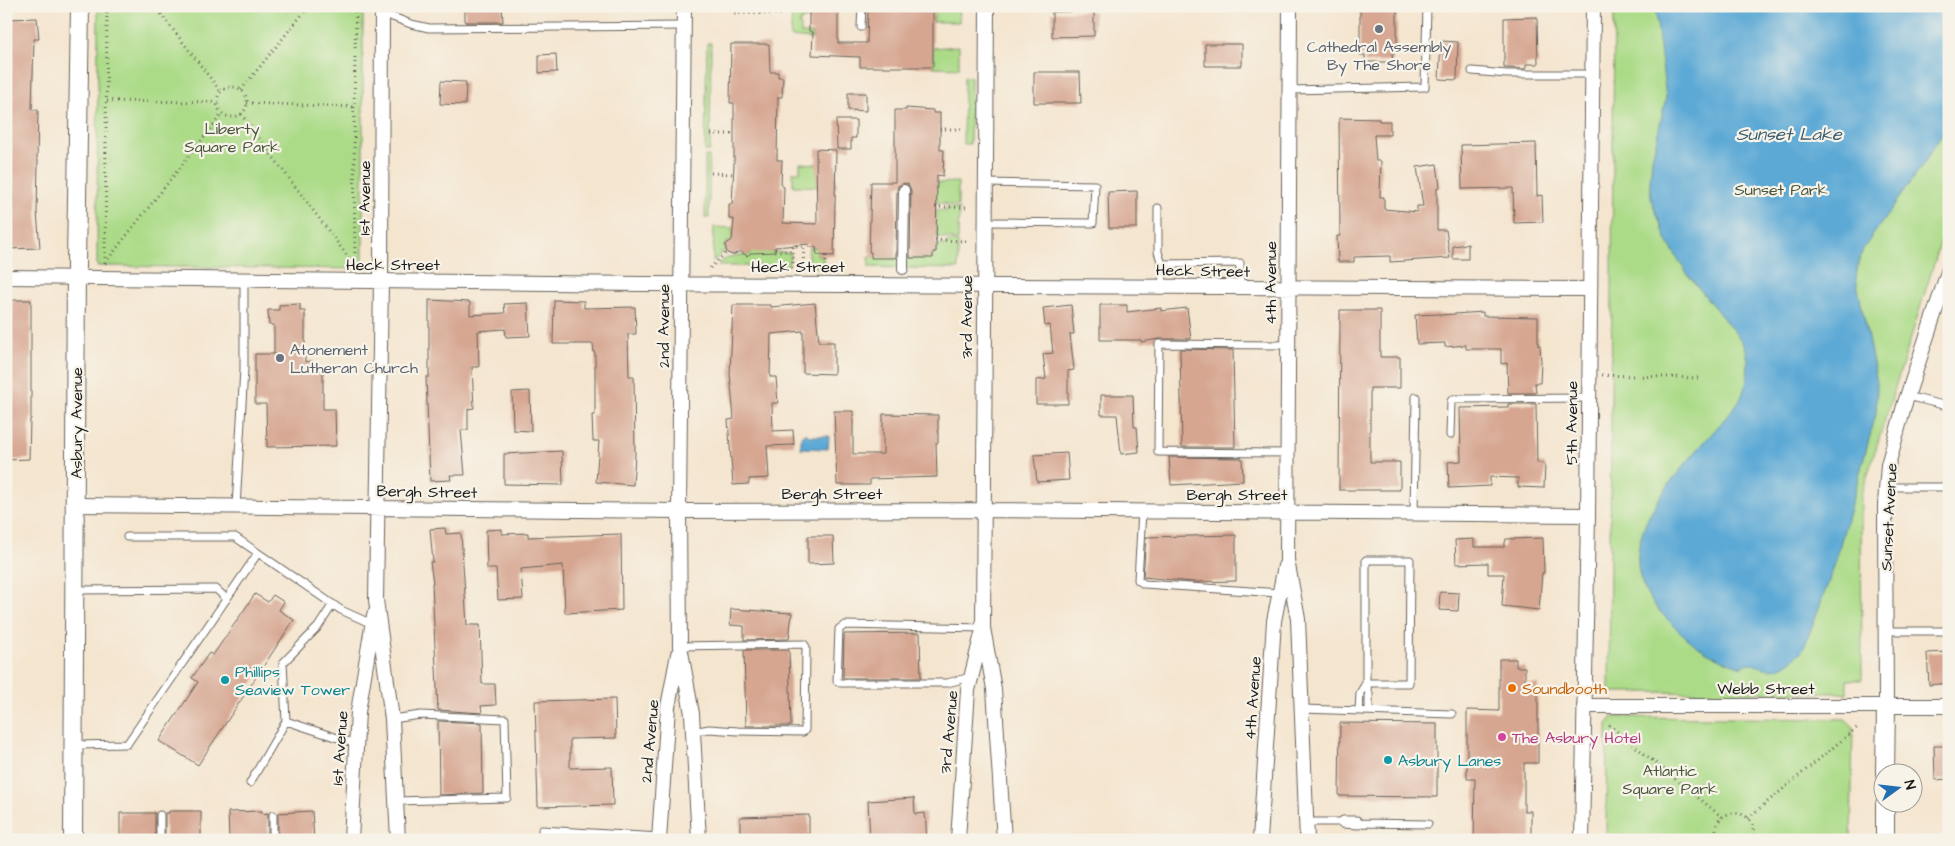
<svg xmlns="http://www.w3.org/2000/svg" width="1955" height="846" font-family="'Architects Daughter',sans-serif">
<rect width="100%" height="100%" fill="#f7f3e8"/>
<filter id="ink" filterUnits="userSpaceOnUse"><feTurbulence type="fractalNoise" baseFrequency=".02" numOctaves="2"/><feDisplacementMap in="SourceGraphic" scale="10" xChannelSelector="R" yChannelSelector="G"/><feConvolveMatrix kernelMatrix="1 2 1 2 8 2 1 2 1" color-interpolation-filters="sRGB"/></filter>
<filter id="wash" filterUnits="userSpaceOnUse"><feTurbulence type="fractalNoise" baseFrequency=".0096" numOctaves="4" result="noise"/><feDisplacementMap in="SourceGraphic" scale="20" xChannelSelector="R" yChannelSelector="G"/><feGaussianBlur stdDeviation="1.12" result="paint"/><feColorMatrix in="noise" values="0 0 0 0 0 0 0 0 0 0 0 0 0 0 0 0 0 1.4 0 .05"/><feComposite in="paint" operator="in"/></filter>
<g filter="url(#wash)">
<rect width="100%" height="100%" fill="#f4e5cf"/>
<path fill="#acdb88" stroke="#647c52" d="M98 6H363V269L97 266Z
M793 6H798V12L809 13V19H802L799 25 801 26V34H813L812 39 790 37Z
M933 6H960L959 22H933L935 10 933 9Z
M1614 6H1949V216L1861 496 1862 680H1847V693L1609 692Z
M707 43H711L710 151H705Z
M959 46V68L933 67V48Z
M964 76 971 77 970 144H963Z
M705 156H709V218H705Z
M800 163 835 165 836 187 793 186V172H800Z
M958 182V206L946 205V203H937L934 183Z
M946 208 959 209 958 240 937 237V229H934L937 210 946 211Z
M714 227 733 228 732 242H727L725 245 726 251 721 252V255L713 261Z
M946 242H958V269L905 268V258H933V252H936V245H946Z
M809 247H816L817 255 823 256V267H807Z
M754 251 791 253 788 266H718C724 256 739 254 749 255Z
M869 257 901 258V268L869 267Z
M1613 717 1845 719 1853 726 1851 840H1606L1607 724Z"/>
<path fill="#5ba9d5" stroke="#3c6278" d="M1655 6H1949V123L1926 160 1863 249 1858 264 1856 278 1877 383 1876 414 1833 570 1804 648C1797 657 1784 669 1771 669 1764 669 1755 664 1748 663L1742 667C1706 655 1693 645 1666 618 1586 540 1697 460 1741 398L1747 381 1748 361 1746 350 1741 340 1688 275 1667 241 1651 199 1650 180 1652 159 1666 98Z
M806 433 809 436H829L828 449 801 448V436Z"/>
<g id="blocks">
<path fill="#d6a691" d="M465 6H502L503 22H465Z
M809 6H838V43H867L868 6H933V67H860V57L812 55 813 32 809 31Z
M1360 6H1397V52H1392L1393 62H1365V55H1360Z
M1094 11V36L1052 37V12Z
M1537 17 1538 64H1526V69L1504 68V18Z
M37 18 39 39H34L32 110H38L37 160H38L37 212 40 248 6 249V213L12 212 13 185H6V19Z
M1441 41 1458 42 1457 80 1439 79Z
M731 44H769L770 72H778V77H783L782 97H778L777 160H782L781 186 784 187 783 223 817 224 816 149 836 150 834 256 817 255 816 247H809V244L775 247V252L751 253 747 256 740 251 733 255 727 253 725 245 732 240 734 219H729V204H732L734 164V103H730Z
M1205 44H1242V66H1205Z
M556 54 557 72 539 73V55Z
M1034 72H1080L1081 103H1034Z
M441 81 466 82 465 105 440 104Z
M848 93H866V111L848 110Z
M906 108 933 110V113H940V150H944L943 176 937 175 936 252H933V258H910L911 190 908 184 904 183 898 186 897 190 896 258H871V252H869L871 182H895V110H906Z
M1339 118 1379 119V121H1390V135H1374L1376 161H1381L1380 197H1384V209L1417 212V206H1423L1417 167 1437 164 1440 187 1437 188V230H1446L1450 258 1390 262V256L1354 257V262H1338L1337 236H1340Z
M836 120H856V138H851V149H837Z
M1536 143 1537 196 1542 195 1543 222 1514 223 1513 188 1462 189 1461 145Z
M1137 191V228H1109L1108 192Z
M1468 244V259H1453V246Z
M9 300H31V419H30L29 459 6 460V302H9Z
M429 300 470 302V315L505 313 504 304 528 303 530 336 506 337 505 329 478 331 479 367H472L474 408 468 409V430H461L465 475H450L451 480 430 481 426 377H429Z
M554 300 584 301V308L635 307 636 334H628L629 376H634L635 455 633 485 596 482 599 441H593L592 415H595V353H594L593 344H553Z
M815 303 819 342H834V374L803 373V331L771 334 770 377H776L778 403H772L773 431 793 430 794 445 767 446 769 478 749 479V484L733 485 728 420 734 419 730 374 733 305H771V307Z
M300 304V311H305V362L313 361V370H323V409H335L336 446 267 447 266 404H255V354H274V325H269L268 310H279V305Z
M1071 305 1074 334H1070L1074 370 1068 371V404H1036V380L1046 379 1043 354 1053 353 1050 325 1045 326 1043 308Z
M1100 305H1127V312L1161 308V311L1187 308 1191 339H1159L1141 342V340H1100Z
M1340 310H1380V357H1400V388H1370V462H1400V490H1339Z
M1483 312V316L1538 317V346L1540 345 1541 362 1540 383H1535L1536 393H1508L1507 363 1501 364V349H1466V345L1445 347V343L1417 344 1415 315 1440 314V315Z
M1180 349 1233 350 1235 447H1182Z
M530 391 531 431 513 430 512 392Z
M1101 395H1133L1134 427H1137L1139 452 1121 454 1117 415H1101Z
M1508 404H1536L1537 463 1545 464 1544 488 1518 487V478L1490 477V486L1449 488 1448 462 1461 461 1460 408 1508 407Z
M834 411H853V454H883V414L938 415V443H936L937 477 870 479V485H837Z
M562 451 563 485 504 484V454Z
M1067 453 1069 480 1037 482 1034 455Z
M1169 457 1242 458 1243 481 1171 485Z
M445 528 446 534 461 533 467 625H480L482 684H495L496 705 481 706 482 713 438 710 432 583H433L430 562H433L430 529Z
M502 529V534L528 533V537L621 534 622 610 565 613 563 565 521 569 523 599 498 600 496 569H487L486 530Z
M1236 535V581L1193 582 1143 577 1146 537Z
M808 536H833L834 563 808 564Z
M1543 538 1544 573H1542L1539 610 1502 606 1504 574H1488V563L1456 564 1455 540 1474 539V547H1504L1506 539Z
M1440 592 1459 593 1458 611 1439 610Z
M255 594 268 602 273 595 284 602 279 610 294 620 198 765 159 741 198 682 192 678 209 653 213 655Z
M731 609 792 613 789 639 744 640V626L730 625Z
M920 633 921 678H843L844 634Z
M744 650H789L791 726H746Z
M1949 652V683L1929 685 1927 653Z
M1499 659H1516V667H1525V684H1538V763H1524V811H1531V840H1474L1475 779H1467V710L1499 711Z
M615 699 616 738 570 739V768L612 767 613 805 538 807 535 701Z
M438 721 482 723 483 793 439 795Z
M1340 723 1437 724V797L1339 796Z
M1934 746H1949V779L1935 780Z
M914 798 915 814 925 813 927 840H870L868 801Z
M169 811H201V840H165V813H169Z
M262 811V814L268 813V840H229L228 812Z
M312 811 314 840H278V813Z
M120 813H155V840H120Z
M809 815V840H740V817Z"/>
</g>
</g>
<g filter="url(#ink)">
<use href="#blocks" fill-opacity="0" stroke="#68625b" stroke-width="1"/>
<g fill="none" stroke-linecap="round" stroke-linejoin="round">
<g stroke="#68625b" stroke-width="9">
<path id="service" d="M382 13 411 24 429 28 684 26
M861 27 862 6
M1472 71 1507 74H1592
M1289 90 1425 87 1427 6
M1158 208V252L1162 264
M985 222 1093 223 1095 185 986 183
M1163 287 1162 264 1240 263V287
M1907 396 1947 406 1949 403
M1450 435 1451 401 1453 399 1589 398
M1287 453 1158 452 1159 344 1287 345
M1886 487H1949
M236 507 244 369V279
M1142 511 1138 580 1144 584 1280 593
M1414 513 1416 397
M127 537H235L341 610 372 624
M1366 560H1410L1409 683H1366Z
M75 590 216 589 227 599
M1886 631H1949
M680 646 804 644 806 647 805 730 803 732 738 731 709 729 693 732
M971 677 947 683H840L837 681 839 629 845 625 983 628
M1302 709 1452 714
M1359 711 1360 693 1366 683 1369 694V711
M392 719 421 715 505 719 507 798 396 801
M286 721 356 744
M74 745 127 744 258 553
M250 783 286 721 283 663 318 627 333 604
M1307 822H1341
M1359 823V825L1343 824 1341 822 1343 820H1357L1359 823 1428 824
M542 830 659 837
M160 840V815
M273 840V815"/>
</g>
<g stroke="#68625b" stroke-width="12">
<path id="pedestrian" d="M903 269 904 190"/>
</g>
<g stroke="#68625b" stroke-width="16">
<path id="minor" d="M382 6 381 282 376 600 392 719 398 840
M684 6 679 511 680 646 692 714 699 840
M987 6 983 628 994 689 1004 840
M1290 6 1287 560 1298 619 1307 840
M6 277 642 284 1589 289
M75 505 679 511 982 510 1588 515
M1886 705 1885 504 1888 465 1904 406 1949 269
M1584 706H1949
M351 840 358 712 374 615
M659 840 668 707 678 654
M958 840 968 690 982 634
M1260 840 1274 621 1285 566
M1582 840 1588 515 1593 6"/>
</g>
<g stroke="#68625b" stroke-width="20">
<path id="tertiary" d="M1885 774 1886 705
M73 840 76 264 80 6
M1885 840V804"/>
</g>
<path stroke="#68625b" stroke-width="3" stroke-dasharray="1 4" stroke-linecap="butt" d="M155 6 221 92
M728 6 733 13 784 14
M217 102a15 15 0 1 1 30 0a15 15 0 1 1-30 0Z
M241 90 309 6
M107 101 217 102
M247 103 354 107
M241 114 354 265
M940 129H961
M711 134H734
M711 173 734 174
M935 207H970
M935 240 969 241
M775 249 779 251H793
M826 256V270
M105 263 107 6
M105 263 222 114
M352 265H355L354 107 356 6
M710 268 727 252
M793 268V246H804L803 268
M1602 375 1699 378
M1609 725 1722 817
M1748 818 1859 726
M1717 840C1707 804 1762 804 1752 840"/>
<use href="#service" stroke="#fff" stroke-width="7"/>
<use href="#pedestrian" stroke="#fff" stroke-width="10"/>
<use href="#minor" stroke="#fff" stroke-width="14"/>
<use href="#tertiary" stroke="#fff" stroke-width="18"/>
</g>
</g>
<g fill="#6b7280" stroke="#f7f3e8" stroke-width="2">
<circle cx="1379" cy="29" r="5"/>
<circle cx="280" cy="358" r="5"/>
</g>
<g fill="#0f9aa8" stroke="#f7f3e8" stroke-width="2">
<circle cx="225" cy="680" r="5"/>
<circle cx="1388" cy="760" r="5"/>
</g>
<circle fill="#e8710a" stroke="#f7f3e8" stroke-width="2" cx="1512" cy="688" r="5"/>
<circle fill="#d1479c" stroke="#f7f3e8" stroke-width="2" cx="1502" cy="737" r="5"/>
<g text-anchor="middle" stroke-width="4.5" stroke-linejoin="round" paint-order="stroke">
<g font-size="16" fill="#5b616d" stroke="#f7f3e8">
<text x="1379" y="52">Cathedral Assembly<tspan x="1379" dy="18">By The Shore</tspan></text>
<text x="290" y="355" text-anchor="start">Atonement<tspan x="290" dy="18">Lutheran Church</tspan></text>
</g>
<g font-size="16" fill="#47553c" stroke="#f7f3e8">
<text x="232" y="134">Liberty<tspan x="232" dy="18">Square Park</tspan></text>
<text x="1781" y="195">Sunset Park</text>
<text x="1670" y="776">Atlantic<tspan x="1670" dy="18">Square Park</tspan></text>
</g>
<g font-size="16" fill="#1c1c1c" stroke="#f7f3e8">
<text transform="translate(364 198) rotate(-90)" y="6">1st Avenue</text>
<text x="393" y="270">Heck Street</text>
<text x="798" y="272">Heck Street</text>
<text transform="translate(1203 270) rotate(1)" y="6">Heck Street</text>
<text transform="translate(1270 283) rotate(-90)" y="6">4th Avenue</text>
<text transform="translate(966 317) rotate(-90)" y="6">3rd Avenue</text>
<text transform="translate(663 326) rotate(-90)" y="6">2nd Avenue</text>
<text transform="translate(76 423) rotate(-90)" y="6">Asbury Avenue</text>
<text transform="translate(1571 423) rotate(-90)" y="6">5th Avenue</text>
<text transform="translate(427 491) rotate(1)" y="6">Bergh Street</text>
<text x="832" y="499">Bergh Street</text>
<text x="1237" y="500">Bergh Street</text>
<text transform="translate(1888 517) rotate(-87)" y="6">Sunset Avenue</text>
<text x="1766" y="694">Webb Street</text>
<text transform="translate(1252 698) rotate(-86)" y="6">4th Avenue</text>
<text transform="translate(948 732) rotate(-85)" y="6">3rd Avenue</text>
<text transform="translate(649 741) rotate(-85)" y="6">2nd Avenue</text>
<text transform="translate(339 748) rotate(-86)" y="6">1st Avenue</text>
</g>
<g font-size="16" fill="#0d838f" stroke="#f7f3e8" text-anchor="start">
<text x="235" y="677">Phillips<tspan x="235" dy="18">Seaview Tower</tspan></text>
<text x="1398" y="766">Asbury Lanes</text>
</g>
<g font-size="16" fill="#c56008" stroke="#f7f3e8" text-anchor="start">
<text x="1522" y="694">Soundbooth</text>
</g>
<g font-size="16" fill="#b23c85" stroke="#f7f3e8" text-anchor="start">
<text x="1512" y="743">The Asbury Hotel</text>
</g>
<g font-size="18" font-style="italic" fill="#385b6f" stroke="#f7f3e8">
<text x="1789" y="140">Sunset Lake</text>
</g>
</g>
<rect width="1955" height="846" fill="none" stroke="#f7f3e8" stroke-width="25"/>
<g transform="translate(1898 788) rotate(75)"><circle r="24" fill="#f7f3e8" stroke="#9f9d96"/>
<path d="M0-4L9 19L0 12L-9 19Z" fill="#1f6fb2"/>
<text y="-8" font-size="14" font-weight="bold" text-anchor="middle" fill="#1c1c1c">N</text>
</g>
</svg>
